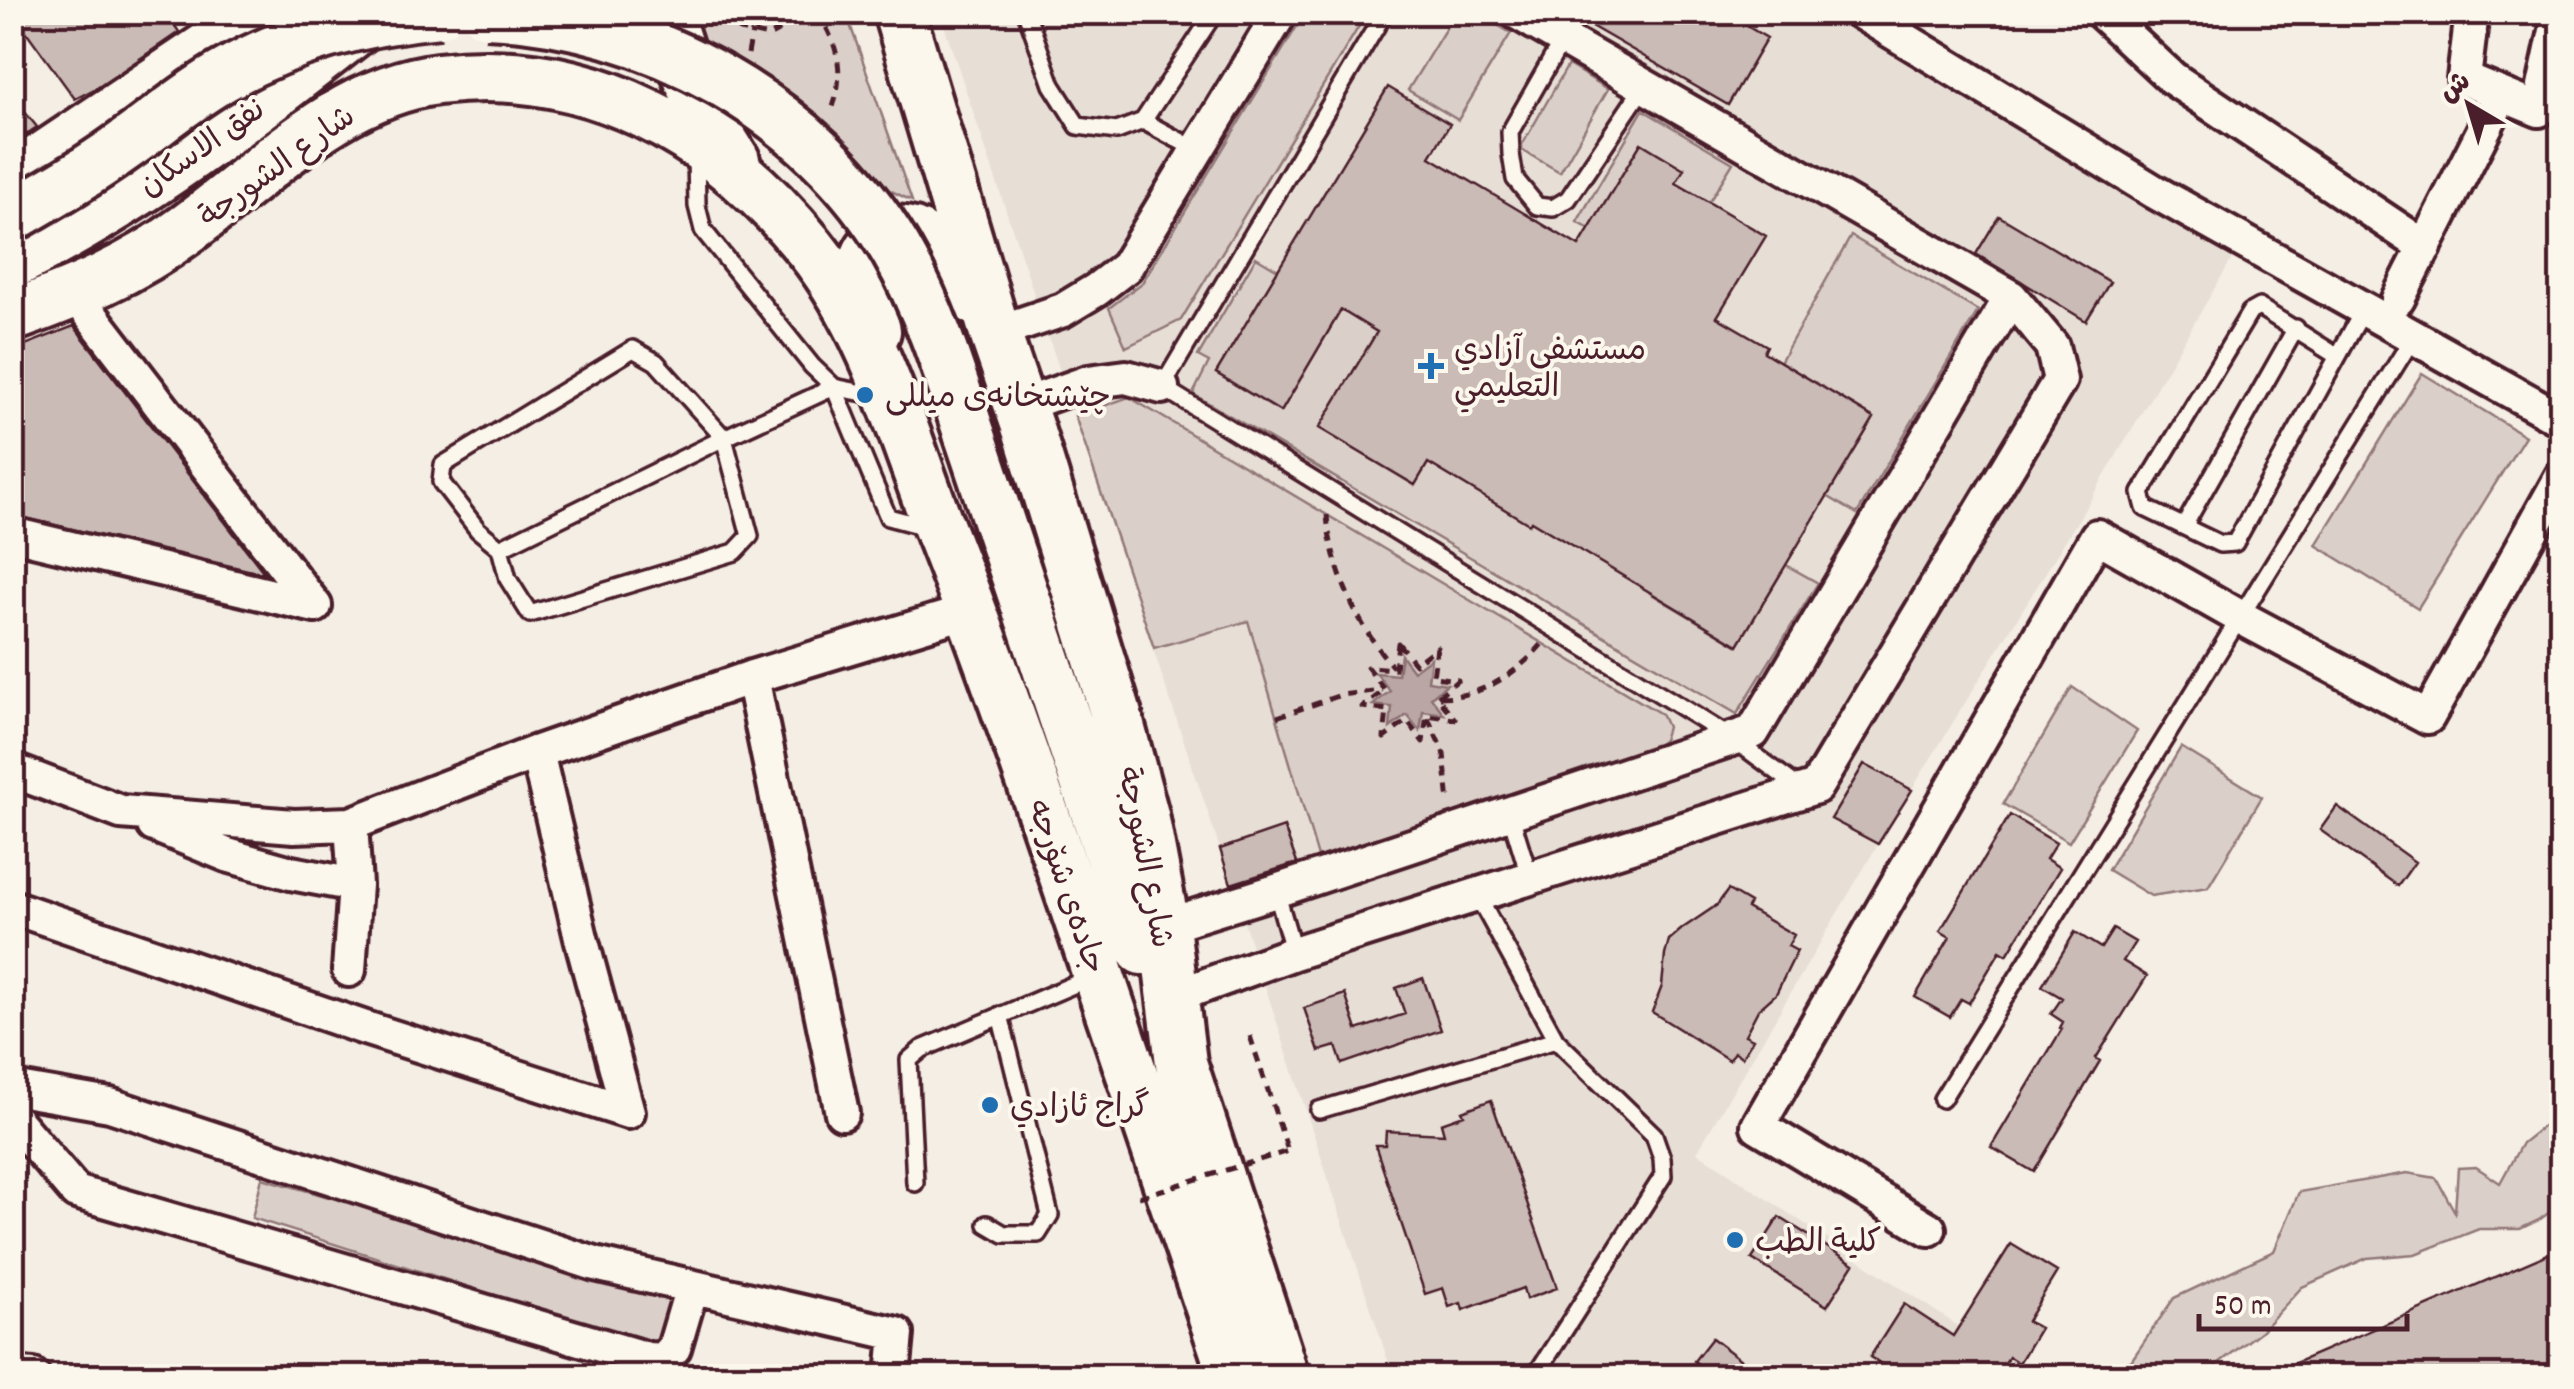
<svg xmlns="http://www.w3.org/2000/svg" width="2574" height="1389" font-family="Dekko,'Playpen Sans Arabic',sans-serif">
<rect width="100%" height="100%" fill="#f4eee4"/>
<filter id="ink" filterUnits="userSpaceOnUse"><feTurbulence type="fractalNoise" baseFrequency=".01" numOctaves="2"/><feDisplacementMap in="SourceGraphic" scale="20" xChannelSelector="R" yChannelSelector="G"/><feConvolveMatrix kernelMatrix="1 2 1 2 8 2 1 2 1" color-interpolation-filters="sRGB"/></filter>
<g filter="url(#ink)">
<path fill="#e7dfd6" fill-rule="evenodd" d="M940 13H1305L1142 283 1110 307 1181 320 1367 13H1455L1408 89 1511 34 1476 13H1823L2233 257 2088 504 1878 844 1697 1152 1958 1326 2019 1363 2010 1376H1393L1220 849ZM1641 143 1733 163 1709 202 1684 169ZM1257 258 1278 271 1216 373 1281 412 1342 311 1319 428 1415 485 1463 405 1701 507 1649 593 1738 645 1786 566 1818 583 1738 714 1194 393 1210 362 1198 356ZM1129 398 1661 714 1667 727 1319 856 1248 620Z"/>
<path fill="#dbd0c9" stroke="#92787a" stroke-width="2.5" d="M688 13H846L912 201 856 174 705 52Z
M1305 13H1367L1181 320 1126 347 1109 308 1142 283Z
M1455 13H1476L1511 33 1458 120 1408 90Z
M1568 65 1608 89 1560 172 1520 149Z
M1643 110 1733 163 1709 202 1676 183 1683 169 1590 229 1577 222Z
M1851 236 1978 311 1857 514 1827 496 1874 418 1780 362Z
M1256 257 1278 270 1216 373 1280 412 1341 310 1377 332 1320 428 1414 485 1464 405 1580 438 1701 507 1650 593 1737 645 1786 565 1818 583 1737 714 1193 394 1209 362 1198 356Z
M2422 373 2525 436 2418 608 2316 545Z
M1129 397 1661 714 1667 727 1663 740 1654 748 1318 857 1248 621 1154 648 1075 416Z
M2072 687 2137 731 2069 842 2003 804Z
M2181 747 2262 797 2208 887 2151 896 2108 870Z
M2561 1112V1204L2539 1220 2520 1229H2479L2415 1254 2367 1258 2302 1287 2261 1331 2202 1376H2101L2098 1373 2131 1361 2174 1298 2274 1251 2299 1192 2407 1173 2436 1178 2455 1212 2458 1168 2476 1167 2500 1183 2522 1143Z
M262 1178 673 1295 662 1348 252 1218Z"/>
<path fill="#baa7a5" stroke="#8d7174" stroke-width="2.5" d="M1401 655 1413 671 1431 658 1428 681 1447 684 1431 697 1444 714 1423 711 1420 731 1407 715 1390 728 1392 707 1373 705 1390 691 1376 673 1398 675Z"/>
<path fill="#cabbb6" stroke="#4a1f2b" stroke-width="2.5" d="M12 12H166L179 32 100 86 75 99Z
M1567 12H1723L1767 38 1728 105Z
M1388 87 1450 124 1430 157 1579 246 1641 143 1684 169 1676 183 1766 236 1717 317 1767 346 1764 352 1874 418 1738 645 1531 521 1529 524 1428 463 1415 485 1319 428 1377 332 1341 310 1281 412 1216 373Z
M12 96 37 127 12 144Z
M1999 216 2110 282 2086 321 1976 254Z
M74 326 265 574 12 515V350Z
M1864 764 1912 790 1878 844 1831 819Z
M2337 806 2415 862 2398 886 2320 830Z
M2010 815 2056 843 2046 859 2060 868 2007 955 2000 951 1969 1003 1961 999 1950 1017 1915 997 1950 937 1940 931Z
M1284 827 1297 863 1231 884 1220 849Z
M1728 890 1750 903 1747 908 1794 935 1788 946 1797 951 1776 994 1758 1010 1745 1035 1753 1039 1742 1057 1734 1052 1729 1060 1652 1012 1662 986 1665 955 1669 940 1683 928 1717 905Z
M2113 929 2135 942 2123 961 2147 976 2096 1058 2100 1061 2034 1172 1991 1147 2062 1029 2060 1028 2063 1022 2051 1014 2062 998 2042 986 2075 932 2101 948Z
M1423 978 1441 1030 1342 1064 1336 1046 1319 1051 1304 1008 1345 994 1357 1030 1405 1014 1396 988Z
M1491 1100 1557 1288 1526 1299 1523 1288 1463 1310 1461 1303 1449 1307 1443 1288 1425 1294 1375 1145H1385L1386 1131 1444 1134 1441 1123 1464 1115 1462 1111Z
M1779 1217 1854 1264 1827 1306 1752 1259Z
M2011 1244 2057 1272 2027 1321 2040 1328 2019 1363 2009 1357 1996 1376H1901L1870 1357 1904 1304 1953 1336Z
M2562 1248V1376H2265Z
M1712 1338 1762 1376H1713L1694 1361Z"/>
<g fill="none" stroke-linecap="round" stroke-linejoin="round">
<g stroke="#4a1f2b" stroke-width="22">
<path id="lane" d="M1026 12 1052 85 1078 126 1117 131 1143 121 1197 150
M1385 12 1162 387 1733 739 1801 789
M1563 39 1510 132 1511 154 1515 179 1537 206 1553 208 1568 199 1644 86
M1143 121 1215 12
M696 154 697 206 703 230 812 366 834 387 878 396
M2337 356 2259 307 2250 312 2141 493 2145 508 2220 544 2235 543 2364 309
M2184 526 2296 328
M500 548 508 579 530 614 735 552 750 536 724 438 656 362 633 349 443 465 441 482 478 530 500 548 724 438 834 387 888 517 926 527
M1510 813 1530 878
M1276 891 1294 953
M1477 895 1556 1040 1654 1135 1662 1158 1663 1176 1535 1376
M1942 1099 2414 336
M1319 1110 1556 1040
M915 1183 909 1060 922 1049 1094 976
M987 1224 1004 1234H1038L1050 1215 1000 1015"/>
</g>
<g stroke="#4a1f2b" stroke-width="40">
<path id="street" d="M1860 12 2155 192 2562 420
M2101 12 2172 78 2425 247
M2472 12 2464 79 2539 110 2560 12
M74 293 315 606
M2398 299 2501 96
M995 333 1063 310 1096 290 1126 267 1281 12
M1020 406 1088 382 1126 377 1162 387
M12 534 315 606
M752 677 842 1113
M537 752 581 938 628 1112
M12 770 121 812 294 826 351 824 537 752 752 677 972 610
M154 825 227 855 291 873 355 885
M12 907 365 1028 628 1112
M1164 926 1276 891 1753 732 2011 297
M349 970 355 885 351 824
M1173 997 1294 953 1816 787 2060 380 2052 346 2011 297 1516 12
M12 1088 110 1105 595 1264 897 1334 893 1376
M12 1117 76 1192 648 1359 663 1360 674 1348 692 1287
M1929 1229 1758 1126 2097 536 2240 617 2428 717 2562 476
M12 1374 33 1376"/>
</g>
<g stroke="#4a1f2b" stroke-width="58">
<path id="primary" d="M667 12C680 67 704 113 734 160
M899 12 995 333 1029 432 1114 708 1143 815 1164 926 1181 1063 1283 1376
M12 179 261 12
M12 263C142 199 254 110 367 21
M12 316C73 294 132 270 184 231 262 175 338 91 438 79 588 60 717 133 810 248 878 332 904 440 943 538 999 681 1048 826 1097 971 1142 1107 1189 1241 1234 1376
M875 331C871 314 864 295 863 278 862 265 867 252 876 243 914 205 958 272 975 299
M969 433 1142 949"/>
</g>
<path stroke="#4a1f2b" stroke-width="5" stroke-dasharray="10 8" stroke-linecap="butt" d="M728 12 740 30 769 36 796 21 799 12
M817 12C840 47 845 74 831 113
M708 25 729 14
M748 54 752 32
M1327 515C1331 568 1358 627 1393 667
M1398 643 1415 664 1437 647 1433 677 1458 680 1437 697 1455 719 1427 715 1423 742 1407 721 1384 738 1387 710 1362 707 1385 690 1367 667 1395 669Z
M1440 697C1481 697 1516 675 1542 644
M1277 717 1341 695 1382 690
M1428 718 1444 754 1449 803
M1250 1036 1288 1151"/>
<use href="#lane" stroke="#fbf7ec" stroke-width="15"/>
<use href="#street" stroke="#fbf7ec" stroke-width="32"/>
<use href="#primary" stroke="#fbf7ec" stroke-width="50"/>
<g stroke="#4a1f2b" stroke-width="58" stroke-linecap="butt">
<path id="primary-bridge" d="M486 12C650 19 813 108 896 250 929 307 949 371 969 433
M12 216C50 194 88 172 124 146 158 122 189 95 225 75 290 38 364 19 439 12"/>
</g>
<path stroke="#4a1f2b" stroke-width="5" stroke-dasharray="10 8" stroke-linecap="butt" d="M1139 1197 1288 1151"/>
<use href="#primary-bridge" stroke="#fbf7ec" stroke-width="50"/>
</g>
</g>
<g fill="#1f6fb2" stroke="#fbf7ec" stroke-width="4">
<path d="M1426 351h10v10h10v10h-10v10h-10v-10h-10v-10h10z"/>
<circle cx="865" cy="395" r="10"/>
<circle cx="990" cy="1105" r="10"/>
<circle cx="1735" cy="1240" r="10"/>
</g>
<g text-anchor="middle" stroke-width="8" stroke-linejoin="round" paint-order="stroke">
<g font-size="32" fill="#4a1f2b" stroke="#fbf7ec">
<text transform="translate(201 146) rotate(-35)" y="11">نفق الاسكان</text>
<text transform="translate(276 165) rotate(-36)" y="11">شارع الشورجة</text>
<text transform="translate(1147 857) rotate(79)" y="11">شارع الشورجة</text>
<text transform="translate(1068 886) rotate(71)" y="11">جادەی شۆرجە</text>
</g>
<g font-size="32" fill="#4a1f2b" stroke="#fbf7ec" text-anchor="start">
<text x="1454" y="359">مستشفى آزادي<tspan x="1454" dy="37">التعليمي</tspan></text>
<text x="885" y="406">چێشتخانەی میللی</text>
<text x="1010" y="1116">گراج ئازادي</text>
<text x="1755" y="1251">كلية الطب</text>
</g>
</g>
<rect width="2574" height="1389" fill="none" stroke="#fbf7ec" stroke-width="50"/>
<rect x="25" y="25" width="2524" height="1339" fill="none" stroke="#4a1f2b" stroke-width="4" filter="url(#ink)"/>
<g transform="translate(2469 105) rotate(322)" stroke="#fbf7ec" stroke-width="8" paint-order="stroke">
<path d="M0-8L18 38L0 25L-18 38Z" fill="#4a1f2b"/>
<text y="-15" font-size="28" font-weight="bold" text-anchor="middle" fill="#4a1f2b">ش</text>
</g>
<path d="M2199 1314v15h208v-15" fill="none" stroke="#4a1f2b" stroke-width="5"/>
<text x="2214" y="1314" font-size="30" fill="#4a1f2b" stroke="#fbf7ec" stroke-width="8" paint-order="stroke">50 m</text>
</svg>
